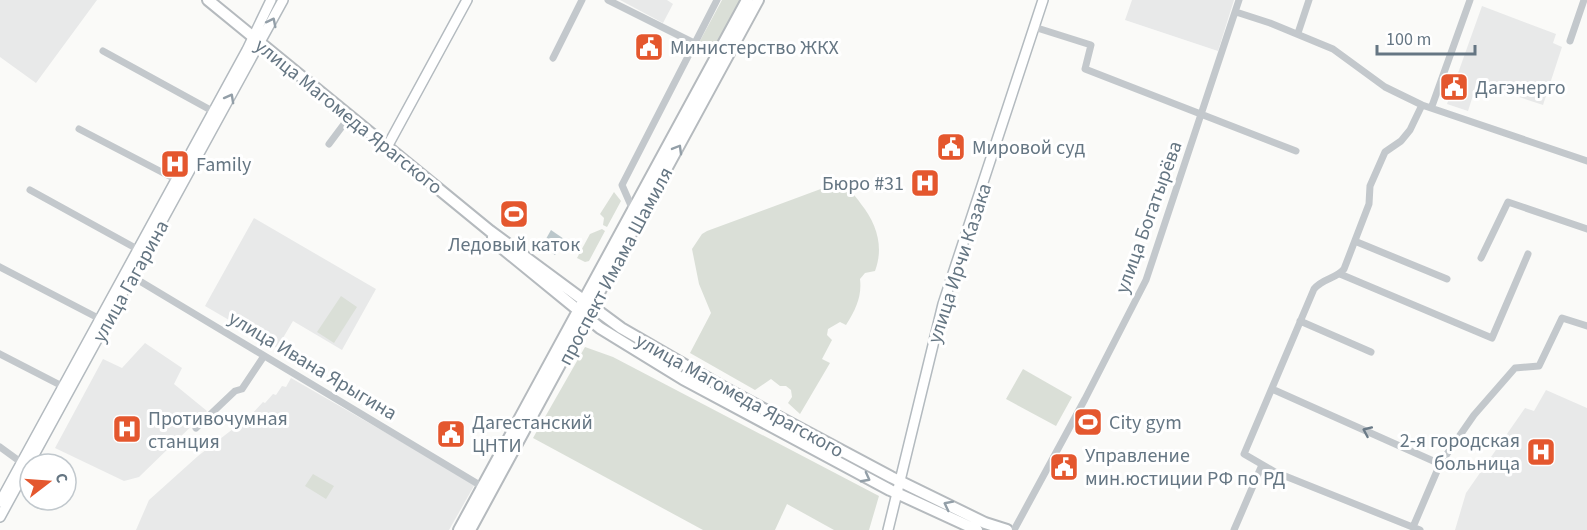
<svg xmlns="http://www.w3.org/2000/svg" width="1587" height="530" font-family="'Source Sans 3',sans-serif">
<rect width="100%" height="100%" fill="#fafaf8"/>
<path fill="#e8e9e9" d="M0 0H97L36 83 0 57Z
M620 0H667L673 4 663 23Z
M1132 0H1234L1218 51 1125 20Z
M1482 6 1556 34 1553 43 1562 47 1543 105 1477 83 1468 111 1447 104Z
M254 218 376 289 342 350 293 321 277 348 205 306Z
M145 343 182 368 174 384 207 411 139 477 124 481 55 448 103 359 122 368Z
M291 378 475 484 449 530H136L149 500 198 456 251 415 263 402 265 403 273 394 276 395 282 386 286 387Z
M1546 390 1587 408V530H1455L1466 493 1525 408 1534 411Z"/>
<path fill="#dadfd7" d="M722 0H740L709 57 695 50Z
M845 180C849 191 855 195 861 204 877 224 884 247 875 271L865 273 860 279C862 296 856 309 846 325L840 322 828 329 827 335 832 340 822 359 830 363 800 414 788 403 792 397 791 390 786 386H780L771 379 755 390 690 353 711 313 699 284 692 249 702 234 707 231Z
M614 192 621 201 607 227 603 225 604 218 600 214Z
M602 229 605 231 589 261 585 262 577 258 590 234Z
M341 296 357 307 334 343 317 332Z
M585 347 613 357 879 496 869 530H834L787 504 775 530H703L533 438Z
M1023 369 1072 397 1056 426 1006 399Z
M313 474 334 486 326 499 305 486Z"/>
<path fill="#bbc7cb" d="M551 230 564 239 555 255 542 246Z"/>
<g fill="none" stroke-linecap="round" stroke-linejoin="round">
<g stroke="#b3babf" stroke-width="12">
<path id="secondary" d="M387 147 467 0
M0 502 247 50 271 0
M0 517 283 0
M888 530 943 304 1043 0"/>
</g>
<g stroke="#b5babe" stroke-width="14">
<path id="primary" d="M208 0 490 231 621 328 728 390 891 477 985 523 1007 530
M493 237 496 243 600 328 683 379 890 490 977 530
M459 530 747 0
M470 530 758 0"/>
</g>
<path stroke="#c3c8cc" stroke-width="7" d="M608 0 694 43
M1236 12 1270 23 1333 49 1385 87 1422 105 1587 161
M1034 27 1091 45 1085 69 1296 151
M1298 33 1309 0
M1570 41 1584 0
M103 51 216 113
M553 58 582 0
M1432 106 1470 0
M79 129 177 180
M329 144 350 116
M30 190 139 250
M633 210 622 185 717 0
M1357 242 1447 279
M1481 258 1508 202 1587 229
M0 267 100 319
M128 274 483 487
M1340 274 1492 338 1528 254
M1300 321 1371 352
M0 354 64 387
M1272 389 1440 464
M196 428 235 391 242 389 264 356
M0 447 22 463
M1413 527 1440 464 1474 415 1515 368 1539 366 1562 318 1587 326
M1014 530 1085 399 1146 280 1239 0
M1234 530 1262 465
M1420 530 1275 472 1244 454 1314 289C1323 278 1336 279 1344 269L1369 204 1370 186 1385 152 1401 141 1410 130 1422 105"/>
<use href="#secondary" stroke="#fff" stroke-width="9"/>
<use href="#primary" stroke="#fff" stroke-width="10"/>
</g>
<defs><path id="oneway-chevron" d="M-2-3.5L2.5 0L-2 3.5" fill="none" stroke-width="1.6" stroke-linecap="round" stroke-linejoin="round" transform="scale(1.5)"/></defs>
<g stroke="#939fa8">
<use href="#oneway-chevron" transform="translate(272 22) rotate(-63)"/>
<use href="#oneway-chevron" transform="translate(230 98) rotate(-61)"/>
<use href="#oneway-chevron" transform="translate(678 149) rotate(-60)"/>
<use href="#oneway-chevron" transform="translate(866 478) rotate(28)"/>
<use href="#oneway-chevron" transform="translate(948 505) rotate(-153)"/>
</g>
<use stroke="#6a7a87" href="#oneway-chevron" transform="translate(1367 431) rotate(-156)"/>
<defs>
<g id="civic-square" transform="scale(1.5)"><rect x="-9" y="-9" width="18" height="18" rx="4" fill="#e4572e" stroke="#fff"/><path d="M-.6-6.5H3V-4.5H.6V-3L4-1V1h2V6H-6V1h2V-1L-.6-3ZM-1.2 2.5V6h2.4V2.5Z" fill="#fff"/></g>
<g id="hospital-square" transform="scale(1.5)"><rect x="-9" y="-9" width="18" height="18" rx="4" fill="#e4572e" stroke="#fff"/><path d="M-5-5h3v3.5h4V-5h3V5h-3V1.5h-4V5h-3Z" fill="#fff"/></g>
<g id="stadium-square" transform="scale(1.5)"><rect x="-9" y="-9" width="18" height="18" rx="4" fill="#e4572e" stroke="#fff"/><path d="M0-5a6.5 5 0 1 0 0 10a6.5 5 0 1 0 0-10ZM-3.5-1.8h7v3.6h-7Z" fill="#fff"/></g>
</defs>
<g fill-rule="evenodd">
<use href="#civic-square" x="649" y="47"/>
<use href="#civic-square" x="1454" y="87"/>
<use href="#civic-square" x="951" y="147"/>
<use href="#hospital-square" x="175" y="164"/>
<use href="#hospital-square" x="925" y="183"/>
<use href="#stadium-square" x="514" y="214"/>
<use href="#stadium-square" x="1088" y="422"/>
<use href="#hospital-square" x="127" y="429"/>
<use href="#civic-square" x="451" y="434"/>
<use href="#hospital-square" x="1541" y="452"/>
<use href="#civic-square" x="1064" y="467"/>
</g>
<g text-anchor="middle" stroke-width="6" stroke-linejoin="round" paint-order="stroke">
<g font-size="20" fill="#657683" stroke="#fff" text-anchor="start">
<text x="670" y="54">Министерство ЖКХ</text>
<text x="1475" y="94">Дагэнерго</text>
<text x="972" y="154">Мировой суд</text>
<text x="196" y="171">Family</text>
<text x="904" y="190" text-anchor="end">Бюро #31</text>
<text x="514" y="251" text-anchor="middle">Ледовый каток</text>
<text x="148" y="425">Противочумная<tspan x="148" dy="23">станция</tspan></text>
<text x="472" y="429">Дагестанский<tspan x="472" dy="23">ЦНТИ</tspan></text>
<text x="1109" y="429">City gym</text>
<text x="1520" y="447" text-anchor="end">2-я городская<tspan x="1520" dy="23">больница</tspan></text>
<text x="1085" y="462">Управление<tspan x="1085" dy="23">мин.юстиции РФ по РД</tspan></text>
</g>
<g font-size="20" fill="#657683" stroke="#fff">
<text transform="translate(349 116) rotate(39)" y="7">улица Магомеда Ярагского</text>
<text transform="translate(1148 217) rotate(-70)" y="7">улица Богатырёва</text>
<text transform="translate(959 263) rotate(-72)" y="7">улица Ирчи Казака</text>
<text transform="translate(615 266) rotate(-62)" y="7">проспект Имама Шамиля</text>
<text transform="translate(130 281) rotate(-61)" y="7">улица Гагарина</text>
<text transform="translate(313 365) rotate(31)" y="7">улица Ивана Ярыгина</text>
<text transform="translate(740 395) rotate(29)" y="7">улица Магомеда Ярагского</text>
</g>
</g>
<g transform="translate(48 482) rotate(73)"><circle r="28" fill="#ffffff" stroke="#c1c8cd" stroke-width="1.5"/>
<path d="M0-4.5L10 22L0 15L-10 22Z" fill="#e4572e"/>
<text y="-9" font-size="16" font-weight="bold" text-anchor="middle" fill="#657683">С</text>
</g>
<path d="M1377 45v9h98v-9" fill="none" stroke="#657683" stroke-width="3"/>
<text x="1386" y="45" font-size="18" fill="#657683" stroke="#ffffff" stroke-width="4.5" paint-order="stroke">100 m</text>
</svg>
